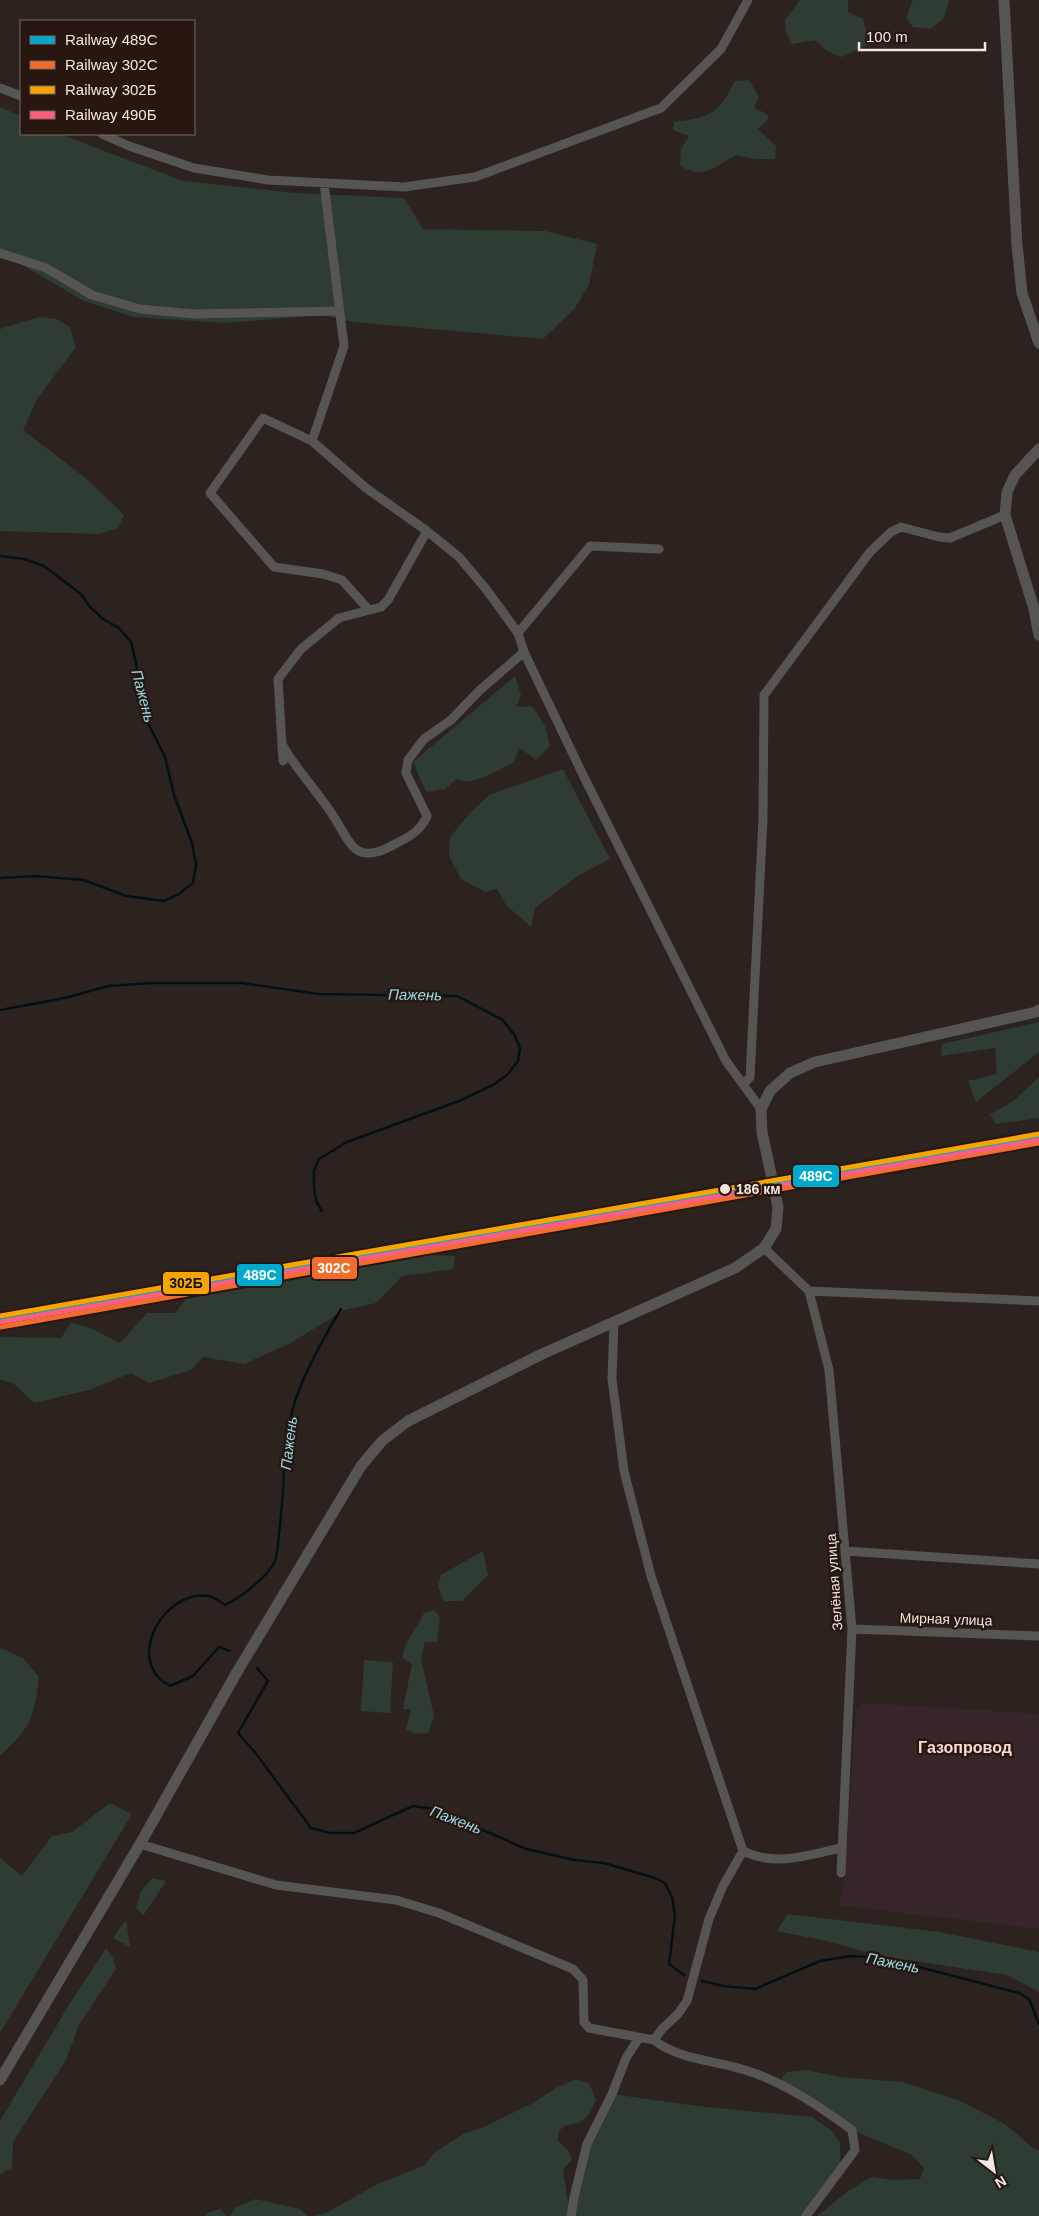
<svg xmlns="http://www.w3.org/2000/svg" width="1039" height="2216" font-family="Arial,sans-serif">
<rect width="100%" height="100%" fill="#2c231f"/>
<path fill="#372629" d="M865 1703 1039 1714V1929L839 1905 845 1875 856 1708Z"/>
<path fill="#2e3c32" d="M800 0H848V12L863 19 869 44 842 57 827 51 815 40 792 44 786 32 785 20Z
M913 0H948L949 3 943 19 930 29 913 27 906 18Z
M749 80 759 97 754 108 767 114 769 119 758 129 776 146 775 159H756L736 155C716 166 702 181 680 165L681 149 689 136 673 130 674 122C711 117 718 114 735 81Z
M0 107 21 116V134H60L183 181 295 193 404 198 423 229 545 231 597 244 589 285 575 308 543 339 353 322 322 315 227 323 133 317 84 301 0 252Z
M39 317 56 319 70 327 76 347 37 399 23 430 88 480 124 515 118 528 99 534 0 531V329Z
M515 676 521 695 516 707 532 706 545 726 550 746 536 760 520 748 513 763 487 776 467 782 456 779 445 789 426 792 413 762Z
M563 769 610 859 579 875 535 908 531 927 506 905 497 889 485 892 461 879 449 856 450 837 471 812 489 795Z
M1039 1022V1052L976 1102 968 1081 997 1074 995 1048 941 1056 942 1044Z
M1039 1077V1118L996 1124 990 1114 1012 1102Z
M429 1255 455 1256 453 1269 402 1276 376 1303 344 1310 291 1343 244 1364 203 1357 191 1370 149 1383 131 1373 89 1390 34 1403 13 1383 0 1380V1337L61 1338 71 1323 91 1328 120 1343 147 1313H175L186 1299Z
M483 1551 488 1575 462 1601H444L438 1587 441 1575Z
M434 1610 440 1617 437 1642H425L421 1659 434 1716 428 1733 415 1734 406 1729 411 1709H403L412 1664 403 1658C402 1642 418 1628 424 1613Z
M0 1648 23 1658 39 1677C34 1719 31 1727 0 1756Z
M364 1660 393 1662 390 1713 361 1711Z
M110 1803 132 1814 0 2033V1858L22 1876 52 1836 72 1832Z
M152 1878 166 1881 143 1916 136 1907 141 1891Z
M788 1914 939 1932 1039 1952V1992L1007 1975 881 1956 827 1941 777 1931Z
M126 1920 130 1947 113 1938Z
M106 1948 113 1958 116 1969 79 2025 66 2060 13 2142 12 2168 0 2174V2121L67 2008Z
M805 2070 841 2077 902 2082 958 2100 1005 2124 1034 2149 1039 2150V2216H817L848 2191 872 2177 893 2180 920 2179 924 2168 912 2155 852 2130 784 2087 782 2078 786 2072Z
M576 2079 589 2083 596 2100C589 2116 584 2125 565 2125L559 2131 558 2141 568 2150 572 2160 563 2169 568 2201 567 2216H315L326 2213 378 2184 425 2165 434 2153 463 2134 484 2127 533 2103 556 2088Z
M612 2094 697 2106 812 2117 832 2131 840 2143 841 2171 806 2216H571L587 2144Z
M255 2199 300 2209 308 2216H230L235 2208Z
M221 2209 226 2216H205L208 2212Z"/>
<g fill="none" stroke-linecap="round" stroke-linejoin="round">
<path stroke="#041114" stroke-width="2.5" d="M0 556 24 559 44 566 81 594 90 607 103 619 119 628 131 642 136 663 138 689 149 725 165 757 174 795 192 843 196 865 193 883 179 894 164 901 126 896 84 880 35 876 0 878
M0 1010 65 998 108 986 152 983H242L319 994 457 996 503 1020 515 1036 520 1048 518 1061 508 1074 493 1085 459 1101 347 1142 319 1159 314 1171V1187L316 1201 322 1211
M230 1651 219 1647 193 1676 170 1686C166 1683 161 1681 158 1677 131 1646 170 1589 209 1596 215 1597 220 1602 225 1605 239 1599 267 1577 274 1563 278 1555 278 1542 279 1533 285 1492 282 1448 293 1408 302 1376 324 1337 341 1309
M257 1668 268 1681 238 1733 254 1751 311 1828 330 1833H354L413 1806 435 1809 526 1849 575 1860 604 1863 655 1878 665 1883 672 1897 675 1916 669 1964 684 1975
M702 1981 723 1986 755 1989 820 1961 851 1956 884 1958 1019 1993 1029 1999 1039 2024"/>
<path stroke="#565551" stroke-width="9" d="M0 88 21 96
M102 134 129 146 194 168 268 180 404 187 475 177 661 108 721 49 748 0
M0 253 46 268 92 295 140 309 194 314 340 311
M312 441 344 346 324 183
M368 609 342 580 323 574 274 567 210 493 263 418 312 441 366 488 427 531 459 557 486 589 518 633 524 652 583 775 726 1061 761 1109
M518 633 590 546 659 549
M282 744C297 772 321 794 337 822 343 831 350 848 361 852 373 856 386 849 397 843 411 836 421 830 427 816L406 773 408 760 424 739 451 720 480 690 524 652
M283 761 278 679 301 649 339 618 381 607 388 600 427 531
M744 1084 750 1077 763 819 764 695 870 552 891 532 901 527 939 537 950 538 1005 515
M764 1248 809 1291 1039 1301
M809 1291 829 1370 852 1629 841 1873
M614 1322 612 1379 624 1471 651 1576 743 1851C776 1867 807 1855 841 1848
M845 1551 1039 1564
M852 1629 1039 1636
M140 1844 276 1885 396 1900 439 1913 573 1969 583 1980 584 2022 589 2028 654 2040
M743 1851 723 1886 709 1919 687 2001 678 2014 662 2029 654 2040C679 2060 714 2060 745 2070 784 2082 819 2106 852 2130L855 2150 806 2216
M571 2216 574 2197 587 2144 612 2094 626 2058 639 2038"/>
<path stroke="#565551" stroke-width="11" d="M1004 0 1017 245 1022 293 1039 343
M1039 449 1015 475 1007 492 1005 515 1034 609 1039 635
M0 2080 140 1844 237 1672 361 1466 382 1441 408 1421 540 1355 735 1268 764 1248 776 1229 778 1207 762 1132 761 1109 770 1091 790 1073 815 1062 1036 1012 1039 1010"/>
<g stroke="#281710" stroke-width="9">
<path id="rail-1" d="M0 1321 1039 1137"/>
</g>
<g stroke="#281710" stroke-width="9">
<path id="rail-2" d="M1 1327 1039 1143"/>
</g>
<g stroke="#281710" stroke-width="9">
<path id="rail-3" d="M0 1316 1039 1134"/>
</g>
<g stroke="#281710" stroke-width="9">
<path id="rail-4" d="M1 1322 1039 1140"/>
</g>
<use href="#rail-1" stroke="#00a9ce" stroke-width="5"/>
<use href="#rail-2" stroke="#f36c2b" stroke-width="5"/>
<use href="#rail-3" stroke="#f7a600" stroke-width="5"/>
<use href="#rail-4" stroke="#f8607d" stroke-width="5"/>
</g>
<circle fill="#f3e7e2" stroke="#281710" stroke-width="2" cx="725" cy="1189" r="6"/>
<g text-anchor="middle" stroke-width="5" stroke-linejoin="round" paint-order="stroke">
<g font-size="14" font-weight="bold" fill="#f3e7e2" stroke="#281710" text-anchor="start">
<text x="736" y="1194">186 км</text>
</g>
<g font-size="14" fill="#f3e7e2" stroke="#281710">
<text transform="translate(834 1582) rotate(-94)" y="5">Зелёная улица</text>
<text transform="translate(946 1619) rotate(2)" y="5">Мирная улица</text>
</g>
<g font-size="15" font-style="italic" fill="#94dceb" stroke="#281710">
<text transform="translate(143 696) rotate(75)" y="5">Пажень</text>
<text transform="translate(415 995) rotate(1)" y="5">Пажень</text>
<text transform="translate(289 1443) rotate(-83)" y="5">Пажень</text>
<text transform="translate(456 1820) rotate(21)" y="5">Пажень</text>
<text transform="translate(893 1963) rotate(11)" y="5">Пажень</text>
</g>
<g font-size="16" font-weight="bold" fill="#fcd9d5" stroke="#281710">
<text x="965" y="1753">Газопровод</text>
</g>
</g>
<g stroke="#281710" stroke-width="2">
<rect x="792" y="1164" width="48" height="24" rx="5" fill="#00a9ce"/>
<rect x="311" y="1256" width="47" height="24" rx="5" fill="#f36c2b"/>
<rect x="236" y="1263" width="47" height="24" rx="5" fill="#00a9ce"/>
<rect x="162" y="1271" width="48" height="24" rx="5" fill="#f7a600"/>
</g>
<g font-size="14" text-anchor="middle" font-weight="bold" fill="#fff">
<text x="816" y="1181">489С</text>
<text x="334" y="1273">302С</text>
<text x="260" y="1280">489С</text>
</g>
<g font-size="14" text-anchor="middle" font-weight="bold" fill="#111">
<text x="186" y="1288">302Б</text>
</g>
<rect x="20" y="20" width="175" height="115" fill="#281710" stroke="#796a64"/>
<rect x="30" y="36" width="25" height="8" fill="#00a9ce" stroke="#796a64"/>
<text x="65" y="45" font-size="15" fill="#f3e7e2">Railway 489С</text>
<rect x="30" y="61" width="25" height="8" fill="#f36c2b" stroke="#796a64"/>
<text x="65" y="70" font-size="15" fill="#f3e7e2">Railway 302С</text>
<rect x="30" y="86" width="25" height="8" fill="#f7a600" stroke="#796a64"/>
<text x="65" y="95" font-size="15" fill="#f3e7e2">Railway 302Б</text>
<rect x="30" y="111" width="25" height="8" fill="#f8607d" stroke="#796a64"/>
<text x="65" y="120" font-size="15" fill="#f3e7e2">Railway 490Б</text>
<g transform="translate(994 2171) rotate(149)" stroke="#281710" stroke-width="4" paint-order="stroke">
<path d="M0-4L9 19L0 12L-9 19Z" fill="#f3e7e2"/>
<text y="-8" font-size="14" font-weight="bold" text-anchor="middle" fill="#f3e7e2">N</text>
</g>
<path d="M859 42v8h126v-8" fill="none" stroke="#f3e7e2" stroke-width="2.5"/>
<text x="866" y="42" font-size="15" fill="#f3e7e2" stroke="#281710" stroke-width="4" paint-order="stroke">100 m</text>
</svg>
